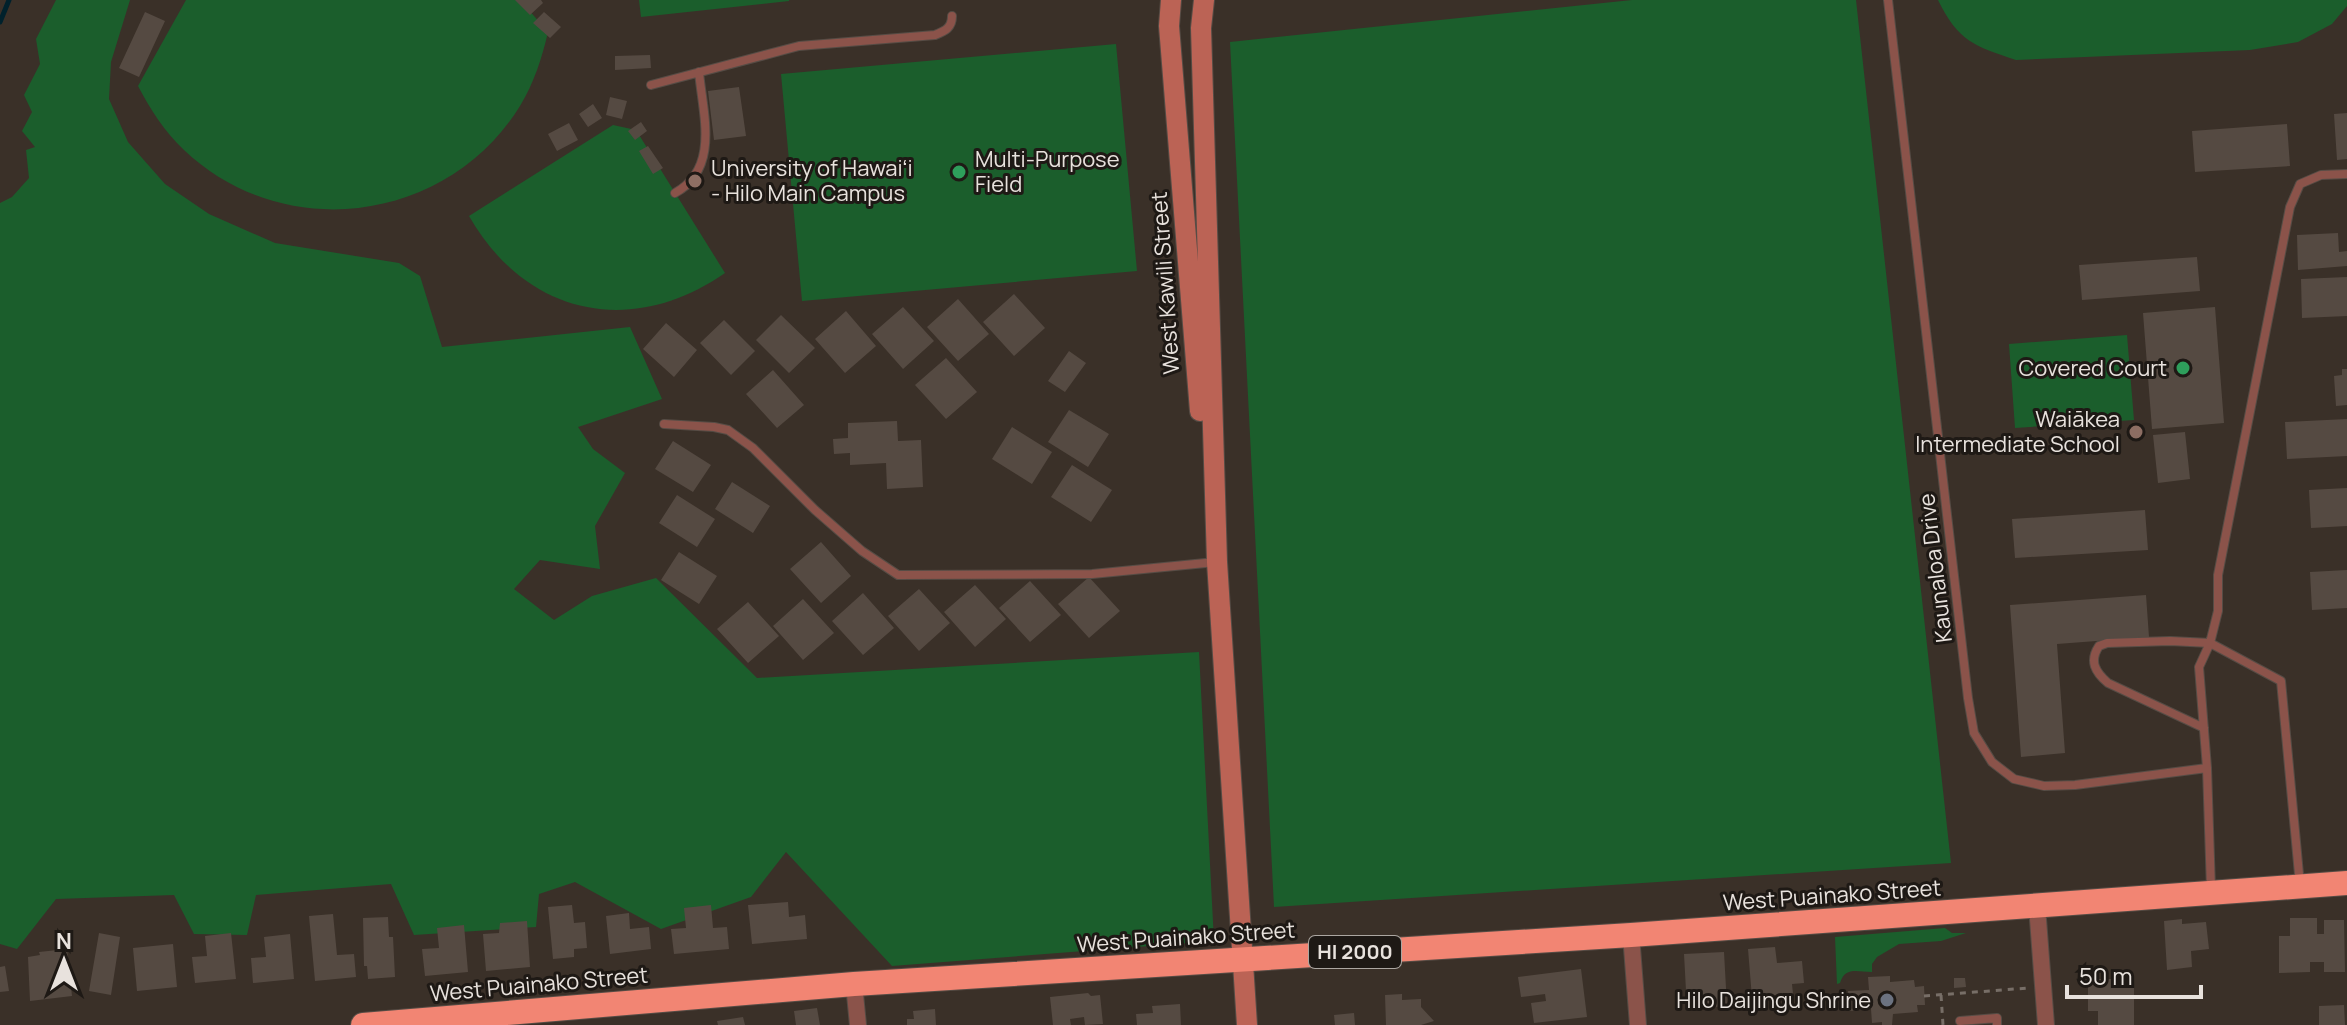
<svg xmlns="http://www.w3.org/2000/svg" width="2347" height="1025" font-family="Manrope,sans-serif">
<rect width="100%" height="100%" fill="#3a3028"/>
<path fill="#1b5e2c" d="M56 0H130L111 62 109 99 128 142 165 184 209 214 275 243 399 263 420 276 442 347 630 327 662 399 578 427 593 449 625 473 595 526 600 569 540 560 514 589 554 620 592 596 656 578 757 678 1199 652 1214 941 892 966 786 852 751 897 661 929 575 882 539 894 536 927 414 935 391 884 256 895 247 935 194 934 174 895 56 899 17 949 0 944V203L12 197 29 178 26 150 35 147 22 131 32 112 24 95 40 64 36 39Z
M186 0H520L548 32C542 58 534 83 520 106 448 223 284 245 184 150 164 131 150 109 138 86Z
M639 0H789V1L641 17Z
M1632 0H1856L1951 863 1274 907 1230 42Z
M1938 0H2347V6L2332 24 2298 42 2250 50 2016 60C1974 46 1958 41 1938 0Z
M1116 44 1137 271 802 301 781 74Z
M613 125 636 130 725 273C632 338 526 316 469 216Z
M2127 335 2134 420 2015 428 2009 344Z
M1945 928 1952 933H1966L1941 941 1899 944 1877 957 1872 964V972C1858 972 1845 966 1840 983L1837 984 1835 937Z"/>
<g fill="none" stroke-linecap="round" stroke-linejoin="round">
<path stroke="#00212c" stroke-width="5" d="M0 22 9 0"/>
</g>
<path fill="#554a42" d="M515 0H541L543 3 530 15Z
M145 12 165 21 139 77 119 68Z
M544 12 561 27 550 38 533 23Z
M650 55 651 68 615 70V56Z
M739 87 746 136 714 140 708 91Z
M610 97 627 101 622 119 606 115Z
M593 104 602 118 588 127 579 114Z
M2347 113V159L2337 160 2334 114Z
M641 122 647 131 635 140 628 131Z
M569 123 578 140 557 151 548 134Z
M2287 124 2290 166 2195 172 2192 131Z
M648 146 663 168 653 174 639 151Z
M2338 233 2339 252 2347 251V266L2298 270 2297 235Z
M2197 257 2200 291 2082 300 2079 265Z
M2347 277V316L2302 318 2301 279Z
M1014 294 1045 328 1014 356 983 322Z
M958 299 989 334 958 361 927 327Z
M903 307 934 341 903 369 872 334Z
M2215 307 2224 423 2152 429 2143 313Z
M846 311 876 346 845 373 815 339Z
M781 315 815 348 789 373 756 340Z
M724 320 755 351 731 375 700 343Z
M666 323 697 350 674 377 643 349Z
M1069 351 1086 363 1065 392 1048 381Z
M946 358 977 392 946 419 915 385Z
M2342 369H2347V405L2336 406 2334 376 2342 375Z
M773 370 804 405 777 428 746 394Z
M1069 410 1109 434 1088 467 1048 442Z
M2347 419V456L2287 459 2285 422Z
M897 421 898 441 921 440 923 487 887 489 886 463 850 465V453L834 454 833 439 848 438V423Z
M1012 427 1052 452 1032 484 992 459Z
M2185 432 2190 479 2158 483 2153 435Z
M673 441 711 465 693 492 655 469Z
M1072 465 1112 490 1091 522 1051 497Z
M732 482 770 506 753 533 715 509Z
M2347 488V526L2311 528 2309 490Z
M677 495 715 519 697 547 659 523Z
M2145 510 2148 550 2015 558 2012 519Z
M821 542 851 576 821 603 790 569Z
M679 552 717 576 699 604 661 580Z
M2347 570V608L2312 610 2310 572Z
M1089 577 1120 611 1089 638 1058 604Z
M1030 581 1061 615 1030 642 999 608Z
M975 585 1006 619 975 647 944 612Z
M919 589 950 623 919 651 888 616Z
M863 593 894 628 863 655 832 621Z
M2146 595 2149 637 2057 644 2065 753 2021 757 2010 605Z
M803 599 834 633 803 660 773 626Z
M748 602 779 636 748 663 717 629Z
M788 902 789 917 805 915 807 939 752 944 748 905Z
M572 905 574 923 585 922 587 948 574 949V957L553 959 548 907Z
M711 905 713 928 727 927 729 949 674 954 671 929 686 928 684 908Z
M629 913 630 929 649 927 651 949 610 954 606 916Z
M333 914 337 955 354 954 356 977 315 981 309 916Z
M388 917 389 937H393L395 977 368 979 367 966H364L363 918Z
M2290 918H2317V934H2324V920H2344L2345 972H2324V962H2310V972L2279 973V936H2290Z
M2182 919V924L2206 922 2209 949 2191 951 2192 967 2167 970 2164 921Z
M527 921 530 967 486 971 483 934 499 933 500 923Z
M464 925 468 972 425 976 422 949 439 948 437 928Z
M99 933 120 937 111 995 89 991Z
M231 933 236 979 195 983 192 957 207 956 205 936Z
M290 934 294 979 253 983 251 958 266 957 264 937Z
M173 944 177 987 137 991 133 948Z
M1775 947 1777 963 1802 961 1804 983 1792 984 1793 994 1752 998 1748 949Z
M67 949 72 996 30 1001 28 957 40 955 39 952Z
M1724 952 1727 1006 1687 1009 1684 954Z
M5 966 9 991 0 992V967Z
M1581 969 1587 1017 1534 1023 1531 1003 1546 1001 1545 994 1521 997 1518 977Z
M1890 976V982L1914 980 1915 987 1924 986 1925 1005H1917L1918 1012 1893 1014 1892 1025H1882V1022L1872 1023 1871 1009 1849 1011 1848 991 1869 990 1868 977Z
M1954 978H1965L1966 987 1954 988Z
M2088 979H2134V1025H2098V1011H2088Z
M1088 993 1091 996 1100 995 1103 1024 1085 1025 1084 1017 1070 1019 1071 1025H1053L1050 997Z
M1402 994V1000L1421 999V1007L1434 1021 1421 1025H1386L1385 995Z
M1180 1004 1181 1025H1137L1136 1014 1153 1013 1152 1006Z
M2344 1005 2345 1025H2319V1006Z
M817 1008 820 1025H796L794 1011Z
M935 1009 936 1025H907V1019H914L913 1011Z
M1354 1013 1355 1025H1335L1334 1015Z
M743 1017 745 1025H718L717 1021Z"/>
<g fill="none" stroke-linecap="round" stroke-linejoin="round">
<g stroke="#564c45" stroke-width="10">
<path id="lane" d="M1888 0 1968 698 1974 733 1992 762 2014 779 2044 786 2075 785 2207 768
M651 85 799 46 935 35C945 31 952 28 952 16
M675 193C720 168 703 115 699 72
M664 424 714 427 728 430 753 448 815 510 862 551 898 575 1092 574 1216 562
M2204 728 2108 683C2095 672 2089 661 2099 646L2107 643 2170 641 2210 643 2281 681 2300 885
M2211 889 2207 768 2199 667 2210 643 2218 611V575L2290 207 2300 184 2321 175 2347 174
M1960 1021 1997 1018V1025"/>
</g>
<g stroke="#564c45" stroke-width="18">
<path id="street" d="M2037 906 2046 1025
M1631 935 1638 1025
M854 984 858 1025"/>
</g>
<g stroke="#564c45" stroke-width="22">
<path id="secondary" d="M1171 0 1169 26 1200 411
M1204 0 1201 28 1217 562 1247 1025"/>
</g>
<g stroke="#564c45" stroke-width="26">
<path id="highway" d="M363 1025 854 984 1631 935 2347 883"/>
</g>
<path stroke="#776e67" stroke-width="3" stroke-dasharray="6 6" stroke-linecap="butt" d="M1941 995 1943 1025
M1924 996 2028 988"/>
<use href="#lane" stroke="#8b534a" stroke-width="8"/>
<use href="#street" stroke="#8b534a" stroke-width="16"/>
<use href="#secondary" stroke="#bb6355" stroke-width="20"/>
<use href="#highway" stroke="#f28573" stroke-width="24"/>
</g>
<g fill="#2e9e5b" stroke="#1e1915" stroke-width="3">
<circle cx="959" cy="172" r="8"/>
<circle cx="2183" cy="368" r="8"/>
</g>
<g fill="#8d6e63" stroke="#1e1915" stroke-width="3">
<circle cx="695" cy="181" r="8"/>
<circle cx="2136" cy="432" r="8"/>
</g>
<circle fill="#6b7280" stroke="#1e1915" stroke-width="3" cx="1887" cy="1000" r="8"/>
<g text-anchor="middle" stroke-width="6" stroke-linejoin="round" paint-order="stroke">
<rect fill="#1e1915" stroke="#aba6a1" stroke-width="2" x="1309" y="936" width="92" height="32" rx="6"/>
<g font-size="20" font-weight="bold" fill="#e8e2dd">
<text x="1355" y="959">HI 2000</text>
</g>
<g font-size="22" fill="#e8e2dd" stroke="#1e1915" text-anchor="end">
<text x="975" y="167" text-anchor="start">Multi-Purpose<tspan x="975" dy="25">Field</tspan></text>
<text x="711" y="176" text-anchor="start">University of Hawaiʻi<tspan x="711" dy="25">- Hilo Main Campus</tspan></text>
<text x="2167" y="376">Covered Court</text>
<text x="2120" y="427">Waiākea<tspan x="2120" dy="25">Intermediate School</tspan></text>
<text x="1871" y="1008">Hilo Daijingu Shrine</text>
</g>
<g font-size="22" fill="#e8e2dd" stroke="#1e1915">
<text transform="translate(1165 283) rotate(-94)" y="8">West Kawili Street</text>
<text transform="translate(1935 568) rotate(-97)" y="8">Kaunaloa Drive</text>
<text transform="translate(1832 895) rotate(-4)" y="8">West Puainako Street</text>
<text transform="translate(1186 937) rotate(-4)" y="8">West Puainako Street</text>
<text transform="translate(539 984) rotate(-5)" y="8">West Puainako Street</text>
</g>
</g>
<g transform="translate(64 961)" stroke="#1e1915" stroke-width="6" paint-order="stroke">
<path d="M0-6L14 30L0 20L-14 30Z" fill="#e8e2dd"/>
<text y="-12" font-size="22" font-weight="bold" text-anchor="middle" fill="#e8e2dd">N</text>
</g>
<path d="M2067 985v12h134v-12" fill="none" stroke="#e8e2dd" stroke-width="4"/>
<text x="2079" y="985" font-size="24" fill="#e8e2dd" stroke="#1e1915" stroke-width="6" paint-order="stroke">50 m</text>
</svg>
